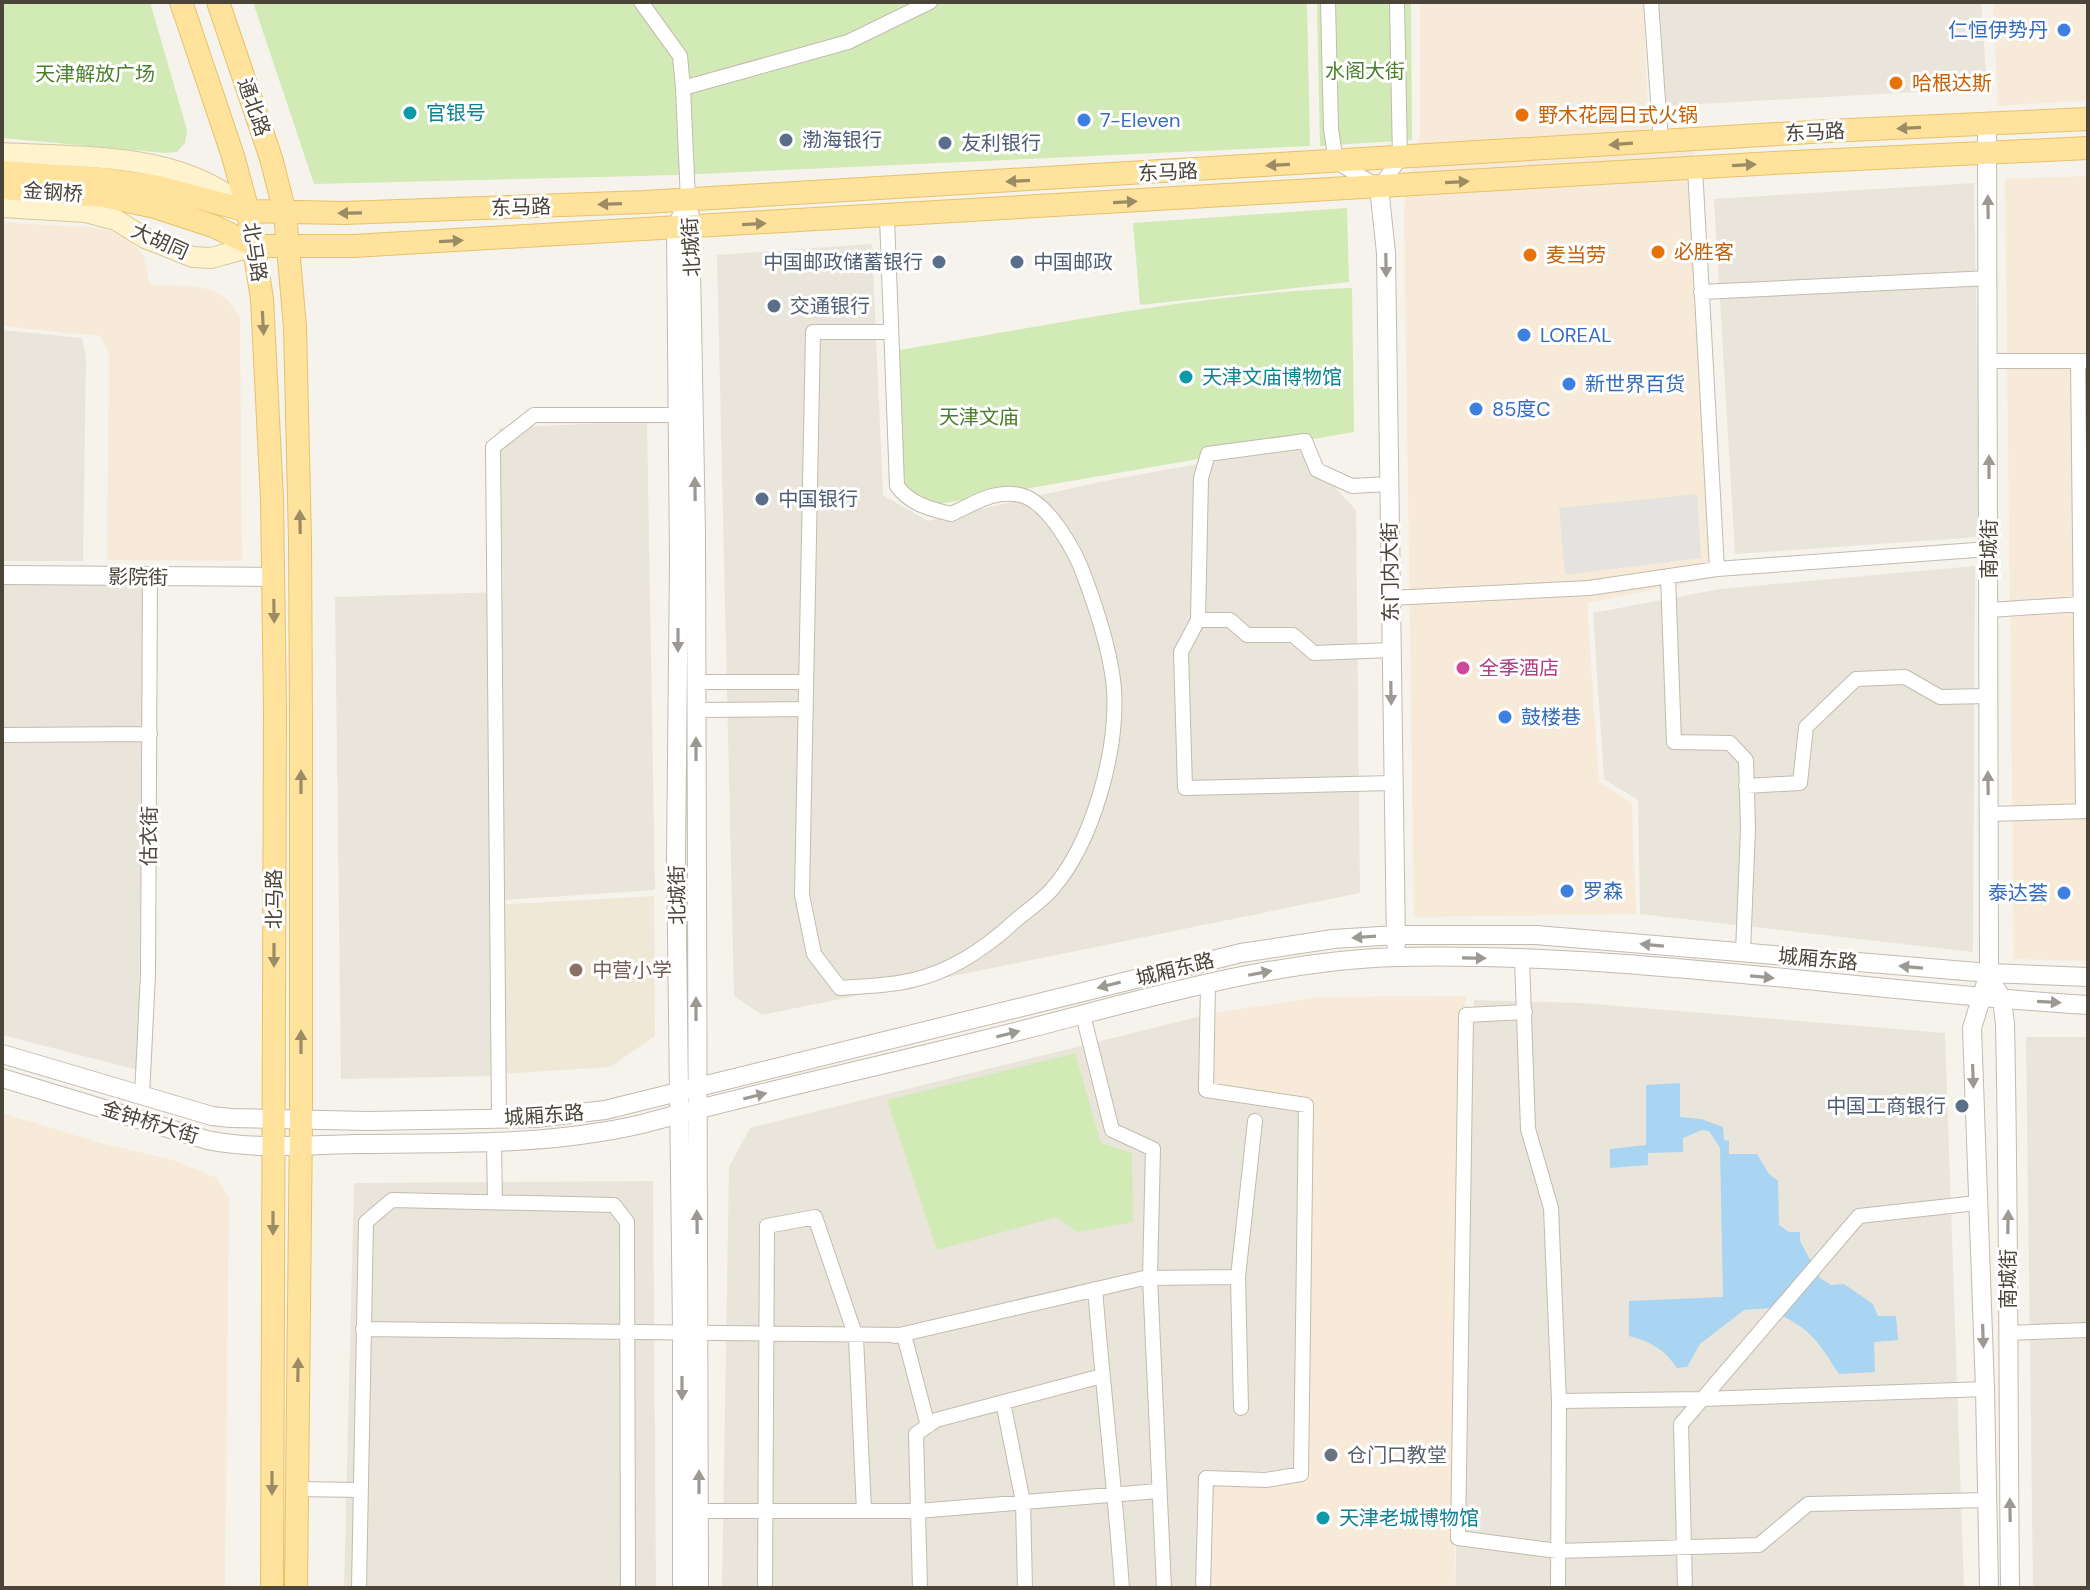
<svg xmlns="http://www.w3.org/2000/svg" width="2090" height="1590" font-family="'DM Sans','Noto Sans SC',sans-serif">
<rect width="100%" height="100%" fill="#f6f3ec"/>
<path fill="#eae5da" d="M1658 2H1981L1987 88 1666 106Z
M1974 183 1980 537 1735 554 1714 199Z
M872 244 883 495 928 521 1104 481 1296 446 1356 510 1360 893 762 1015 734 996 717 255Z
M2 330 82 338 86 357 83 561H2Z
M647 421 655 890 489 901 491 1076 341 1079 335 597 503 592 499 428Z
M1975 566 1973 952 1640 914 1638 800 1604 779 1593 613 1720 589Z
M2 582H146L138 1070 2 1035Z
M1474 1000 1581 1003 1945 1033 1964 1588H1455Z
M1205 1015 1199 1094 1300 1111V1470L1204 1473 1202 1588H722L729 1167 750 1128Z
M2026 1037H2088V1588H2033Z
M653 1181 656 1588H344L354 1183Z"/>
<path fill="#f7ead8" d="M1420 2H1643L1650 150H1694L1718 577 1587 603 1599 782 1632 803 1636 914 1414 917 1404 206 1420 132Z
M1993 2H2088V100L1998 106Z
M2088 176V961L2014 959 2005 179Z
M2 222 96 228 115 232 129 238 144 256 150 285 193 286 214 291 227 299 240 316 242 561 107 560 109 353 100 336 2 326Z
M1466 996 1454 1588H1206L1207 1477 1306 1475 1311 1101 1210 1086 1215 1013 1319 997Z
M2 1113 101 1143 172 1160 217 1178 229 1199 225 1588H2Z"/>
<path fill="#efe8d6" d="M654 896 655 1036 610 1067 498 1074 496 905Z"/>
<path fill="#d2eab5" d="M2 2H150L187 130 185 143 177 152 165 153 2 138Z
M253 2H1307L1310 146 677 175 314 184Z
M1317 2H1411L1412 140 1320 146Z
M1347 208 1349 282 1140 305 1133 223Z
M1352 288 1354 432 927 506 899 483 894 351C1046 326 1198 293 1352 288Z
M1075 1053 1101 1143 1132 1153 1133 1222 1077 1232 1057 1217 937 1250 887 1100Z"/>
<path fill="#e5e3e0" d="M1697 494 1701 558 1565 575 1559 508Z"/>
<path fill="#a9d4f2" d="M1680 1083V1117L1701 1119 1723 1127 1724 1140 1729 1141V1154H1757L1769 1174 1778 1181 1779 1225 1789 1232H1800V1241L1820 1278 1831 1285 1844 1284 1873 1304 1878 1316H1896L1898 1340 1874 1342 1875 1372 1839 1374C1827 1356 1817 1337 1798 1325 1789 1318 1779 1316 1771 1308L1744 1310 1700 1344 1687 1367 1677 1368C1665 1350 1650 1341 1629 1336V1301L1723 1297 1720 1148 1709 1131 1702 1130 1683 1138V1152L1648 1153V1165L1610 1168V1149L1646 1145V1085Z"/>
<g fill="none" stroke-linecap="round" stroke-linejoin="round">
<g stroke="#c2bbae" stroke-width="16">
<path id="minor" d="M641 2 680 56 683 88
M1328 2 1331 129 1336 162 1379 187 1400 159 1397 2
M1651 2 1661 142
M1695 168 1717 569
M688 200 683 88 848 42 930 2
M887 217 897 486C910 504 930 509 951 514 974 504 994 489 1020 495 1048 501 1076 552 1085 578 1098 613 1111 652 1114 689 1118 751 1093 841 1053 888 1043 900 1028 910 1016 920 987 947 952 971 913 980 890 986 864 986 840 988L814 954 802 895 813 332H889
M1701 292 1989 278
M1989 361H2088
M2078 361 2083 811
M1389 484 1352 486 1317 470 1305 441 1208 454 1201 478 1198 620 1181 652 1185 788 1392 783
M1668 576 1674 742 1730 743 1746 760 1748 828 1743 952
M1390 598 1589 588 1717 569 1989 549
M1990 610 2081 604
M1198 620H1230L1247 635H1293L1314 653 1391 650
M696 682H806
M696 710 806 709
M2 735 150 734
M1746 786 1800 783 1806 727 1856 679 1905 677 1940 697 1987 696
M1989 814 2088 811
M1522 959 1528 1129 1551 1208 1559 1401 1558 1588
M1525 1012 1466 1015 1458 1538 1558 1551 1759 1545 1808 1504 1987 1500
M1083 1015 1112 1130 1153 1149 1150 1277 1164 1588
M142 1096 148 974 150 577
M499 1119 493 447 534 415H677
M494 1143 495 1202
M1095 1289C1103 1389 1115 1488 1122 1588
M363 1329 904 1335 928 1426
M2008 1333 2088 1330
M895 1336 1144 1278 1238 1277
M1559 1401 1702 1399 1985 1389
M1003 1402 1023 1502 1025 1588
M1241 1408 1238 1277 1255 1121
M297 1489 359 1490
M699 1511H918L1158 1491
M359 1588 366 1222 392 1200 614 1205 627 1222 628 1588
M765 1588 767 1226 815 1217 856 1337 864 1511
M920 1588 916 1434 936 1420 1102 1376
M1203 1588 1206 1478 1266 1480 1301 1474 1306 1105 1206 1090 1208 983
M1685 1588 1681 1424 1859 1216 1977 1203"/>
</g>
<g stroke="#c2bbae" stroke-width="20">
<path id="tertiary" d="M1987 124 1989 973 1972 1028 1985 1389 1989 1588
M1379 187 1386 253 1396 944
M690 215 696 533 699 1588
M2 575 274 577
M1997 990 2002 999 2005 1024C2009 1212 2008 1400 2010 1588
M2 1054 212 1116 231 1118 368 1121 536 1118 605 1110 1241 953 1333 939 1396 935H1536L1989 973 2088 977
M2 1078 207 1140C255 1150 306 1145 355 1144 452 1143 547 1146 642 1124 763 1091 886 1065 1007 1034 1135 1002 1264 961 1397 957 1628 952 1858 991 2088 1005
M682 1588V1328L676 857 679 562 676 229 688 200"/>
</g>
<g stroke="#d6c79b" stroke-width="22">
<path id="secondary" d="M2 153C85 158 183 151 248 211
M2 207 86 212 116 220 145 238 193 257 211 258 255 246"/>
</g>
<g stroke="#e6c16a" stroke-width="24">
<path id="primary" d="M181 2 233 156 248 211 262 299 272 499 275 709 272 1588
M218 2 271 158 285 213 295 327 300 541 301 724V1120L296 1588
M2 172 101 179 158 187 248 211 344 213 645 202 1828 131 2088 119
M2 188 104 196 155 207 213 226 255 246H353L1774 163 2088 148"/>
</g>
<use href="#minor" stroke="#fff" stroke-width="14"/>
<use href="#tertiary" stroke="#fff" stroke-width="18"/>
<use href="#secondary" stroke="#fff3cd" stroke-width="20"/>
<use href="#primary" stroke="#ffe39c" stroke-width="22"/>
</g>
<defs><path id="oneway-solid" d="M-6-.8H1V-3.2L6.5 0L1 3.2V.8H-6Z" transform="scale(2)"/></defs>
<g fill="#9c8c66">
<use href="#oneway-solid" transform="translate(1909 128) rotate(177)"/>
<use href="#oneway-solid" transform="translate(1621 144) rotate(176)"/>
<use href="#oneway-solid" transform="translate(1278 165) rotate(177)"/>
<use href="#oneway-solid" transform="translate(1744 165) rotate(-3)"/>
<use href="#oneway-solid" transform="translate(1018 181) rotate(177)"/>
<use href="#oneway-solid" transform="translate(1457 182) rotate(-3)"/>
<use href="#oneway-solid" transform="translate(1125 202) rotate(-3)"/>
<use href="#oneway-solid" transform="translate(610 204) rotate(178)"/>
<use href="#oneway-solid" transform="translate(350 213) rotate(179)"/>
<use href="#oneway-solid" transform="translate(754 224) rotate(-3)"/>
<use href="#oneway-solid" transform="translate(451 241) rotate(-3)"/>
<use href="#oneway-solid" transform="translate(263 323) rotate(87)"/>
<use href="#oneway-solid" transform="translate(300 522) rotate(-91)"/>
<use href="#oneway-solid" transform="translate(274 611) rotate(89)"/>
<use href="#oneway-solid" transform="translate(301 782) rotate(-90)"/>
<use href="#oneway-solid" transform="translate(274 955) rotate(90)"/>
<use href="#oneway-solid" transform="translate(301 1042) rotate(-90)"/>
<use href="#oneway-solid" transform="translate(273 1223) rotate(90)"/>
<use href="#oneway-solid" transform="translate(298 1370) rotate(-89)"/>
<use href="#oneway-solid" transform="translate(272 1483) rotate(90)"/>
</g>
<g fill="#9c9892">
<use href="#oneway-solid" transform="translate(1988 207) rotate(-91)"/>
<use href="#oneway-solid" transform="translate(1386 265) rotate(89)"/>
<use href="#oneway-solid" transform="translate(1989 467) rotate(-90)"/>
<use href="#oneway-solid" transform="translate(695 489) rotate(-91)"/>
<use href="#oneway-solid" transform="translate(678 640) rotate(90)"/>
<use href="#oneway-solid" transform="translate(1391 693) rotate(89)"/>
<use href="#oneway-solid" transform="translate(696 749) rotate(-90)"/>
<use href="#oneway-solid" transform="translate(1988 783) rotate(-91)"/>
<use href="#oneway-solid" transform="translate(1364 937) rotate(176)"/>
<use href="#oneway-solid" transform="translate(1652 945) rotate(-175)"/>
<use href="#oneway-solid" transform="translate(1474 958) rotate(1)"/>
<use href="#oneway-solid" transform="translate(1911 967) rotate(-175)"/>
<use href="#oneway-solid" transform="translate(1260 973) rotate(-11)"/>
<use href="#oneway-solid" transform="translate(1762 977) rotate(5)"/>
<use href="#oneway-solid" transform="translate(1109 985) rotate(166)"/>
<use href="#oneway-solid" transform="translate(2049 1002) rotate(3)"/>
<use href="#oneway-solid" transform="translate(696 1009) rotate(-90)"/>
<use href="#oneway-solid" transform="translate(1008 1034) rotate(-14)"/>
<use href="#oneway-solid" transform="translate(1973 1076) rotate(88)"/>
<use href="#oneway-solid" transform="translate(755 1096) rotate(-14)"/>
<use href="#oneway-solid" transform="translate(697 1222) rotate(-91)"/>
<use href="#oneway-solid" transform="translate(2008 1222) rotate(-89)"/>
<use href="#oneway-solid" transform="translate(1983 1336) rotate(88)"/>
<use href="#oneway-solid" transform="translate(682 1388) rotate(90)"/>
<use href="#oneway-solid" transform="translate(699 1482) rotate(-90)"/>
<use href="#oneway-solid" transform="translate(2010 1510) rotate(-91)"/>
</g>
<g fill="#3f7fe0" stroke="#fff" stroke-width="3">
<circle cx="2064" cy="30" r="8"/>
<circle cx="1084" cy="120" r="8"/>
<circle cx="1524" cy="335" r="8"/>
<circle cx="1569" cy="384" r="8"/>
<circle cx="1476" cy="409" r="8"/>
<circle cx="1505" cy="717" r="8"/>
<circle cx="1567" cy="891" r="8"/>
<circle cx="2064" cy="893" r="8"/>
</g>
<g fill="#e8710a" stroke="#fff" stroke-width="3">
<circle cx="1896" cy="83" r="8"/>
<circle cx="1522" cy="115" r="8"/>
<circle cx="1658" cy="252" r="8"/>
<circle cx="1530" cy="255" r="8"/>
</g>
<g fill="#0f9aa8" stroke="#fff" stroke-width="3">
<circle cx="410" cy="113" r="8"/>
<circle cx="1186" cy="377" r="8"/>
<circle cx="1323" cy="1518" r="8"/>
</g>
<g fill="#5c6f8a" stroke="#fff" stroke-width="3">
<circle cx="786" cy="140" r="8"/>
<circle cx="945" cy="143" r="8"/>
<circle cx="939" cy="262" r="8"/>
<circle cx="1017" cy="262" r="8"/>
<circle cx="774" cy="306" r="8"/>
<circle cx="762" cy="499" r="8"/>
<circle cx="1962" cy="1106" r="8"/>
</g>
<circle fill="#d1479c" stroke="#fff" stroke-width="3" cx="1463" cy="668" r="8"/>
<circle fill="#8d6e63" stroke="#fff" stroke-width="3" cx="576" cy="970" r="8"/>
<circle fill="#6b7280" stroke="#fff" stroke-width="3" cx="1331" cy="1455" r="8"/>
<g text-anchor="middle" stroke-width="6" stroke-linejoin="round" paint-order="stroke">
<g font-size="20" fill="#366cbe" stroke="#fff" text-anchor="start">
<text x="2048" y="37" text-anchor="end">仁恒伊势丹</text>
<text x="1100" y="127">7-Eleven</text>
<text x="1540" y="342">LOREAL</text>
<text x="1585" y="391">新世界百货</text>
<text x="1492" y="416">85度C</text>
<text x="1521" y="724">鼓楼巷</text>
<text x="1583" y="898">罗森</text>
<text x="2048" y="900" text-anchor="end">泰达荟</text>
</g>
<g font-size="20" fill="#4a7f2a" stroke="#fff">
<text x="1365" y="78">水阁大街</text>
<text x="95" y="81">天津解放广场</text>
<text x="979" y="424">天津文庙</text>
</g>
<g font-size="20" fill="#c56008" stroke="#fff" text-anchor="start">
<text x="1912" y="90">哈根达斯</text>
<text x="1538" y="122">野木花园日式火锅</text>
<text x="1674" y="259">必胜客</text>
<text x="1546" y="262">麦当劳</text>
</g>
<g font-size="20" fill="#4b4439" stroke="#fff">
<text transform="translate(254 107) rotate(71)" y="7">通北路</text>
<text transform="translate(1815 132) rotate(-3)" y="7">东马路</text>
<text transform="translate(1168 172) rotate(-3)" y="7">东马路</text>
<text transform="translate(53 192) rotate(4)" y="7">金钢桥</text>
<text transform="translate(521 207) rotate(-2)" y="7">东马路</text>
<text transform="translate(160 241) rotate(24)" y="7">大胡同</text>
<text transform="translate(691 247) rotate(-93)" y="7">北城街</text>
<text transform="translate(255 252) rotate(81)" y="7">北马路</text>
<text transform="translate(1989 549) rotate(-90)" y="7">南城街</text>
<text transform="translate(1390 572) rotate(-91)" y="7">东门内大街</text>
<text transform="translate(138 577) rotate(1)" y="7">影院街</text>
<text transform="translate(149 836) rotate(-89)" y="7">估衣街</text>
<text transform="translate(677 895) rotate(-91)" y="7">北城街</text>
<text transform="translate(274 899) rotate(-90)" y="7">北马路</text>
<text transform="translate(1818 959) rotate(5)" y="7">城厢东路</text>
<text transform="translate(1175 969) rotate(-14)" y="7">城厢东路</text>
<text transform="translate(544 1115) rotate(-4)" y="7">城厢东路</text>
<text transform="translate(150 1122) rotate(17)" y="7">金钟桥大街</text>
<text transform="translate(2008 1279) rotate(-90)" y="7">南城街</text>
</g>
<g font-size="20" fill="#0d838f" stroke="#fff" text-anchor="start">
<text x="426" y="120">官银号</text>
<text x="1202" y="384">天津文庙博物馆</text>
<text x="1339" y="1525">天津老城博物馆</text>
</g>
<g font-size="20" fill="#4e5e75" stroke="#fff" text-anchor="start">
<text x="802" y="147">渤海银行</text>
<text x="961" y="150">友利银行</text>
<text x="923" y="269" text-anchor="end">中国邮政储蓄银行</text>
<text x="1033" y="269">中国邮政</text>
<text x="790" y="313">交通银行</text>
<text x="778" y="506">中国银行</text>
<text x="1946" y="1113" text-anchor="end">中国工商银行</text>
</g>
<g font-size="20" fill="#b23c85" stroke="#fff" text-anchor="start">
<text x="1479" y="675">全季酒店</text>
</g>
<g font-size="20" fill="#785e54" stroke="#fff" text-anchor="start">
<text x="592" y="977">中营小学</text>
</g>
<g font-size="20" fill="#5b616d" stroke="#fff" text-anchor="start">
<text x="1347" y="1462">仓门口教堂</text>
</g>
</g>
<rect width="2090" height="1590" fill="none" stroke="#4b4439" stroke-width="8"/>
</svg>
